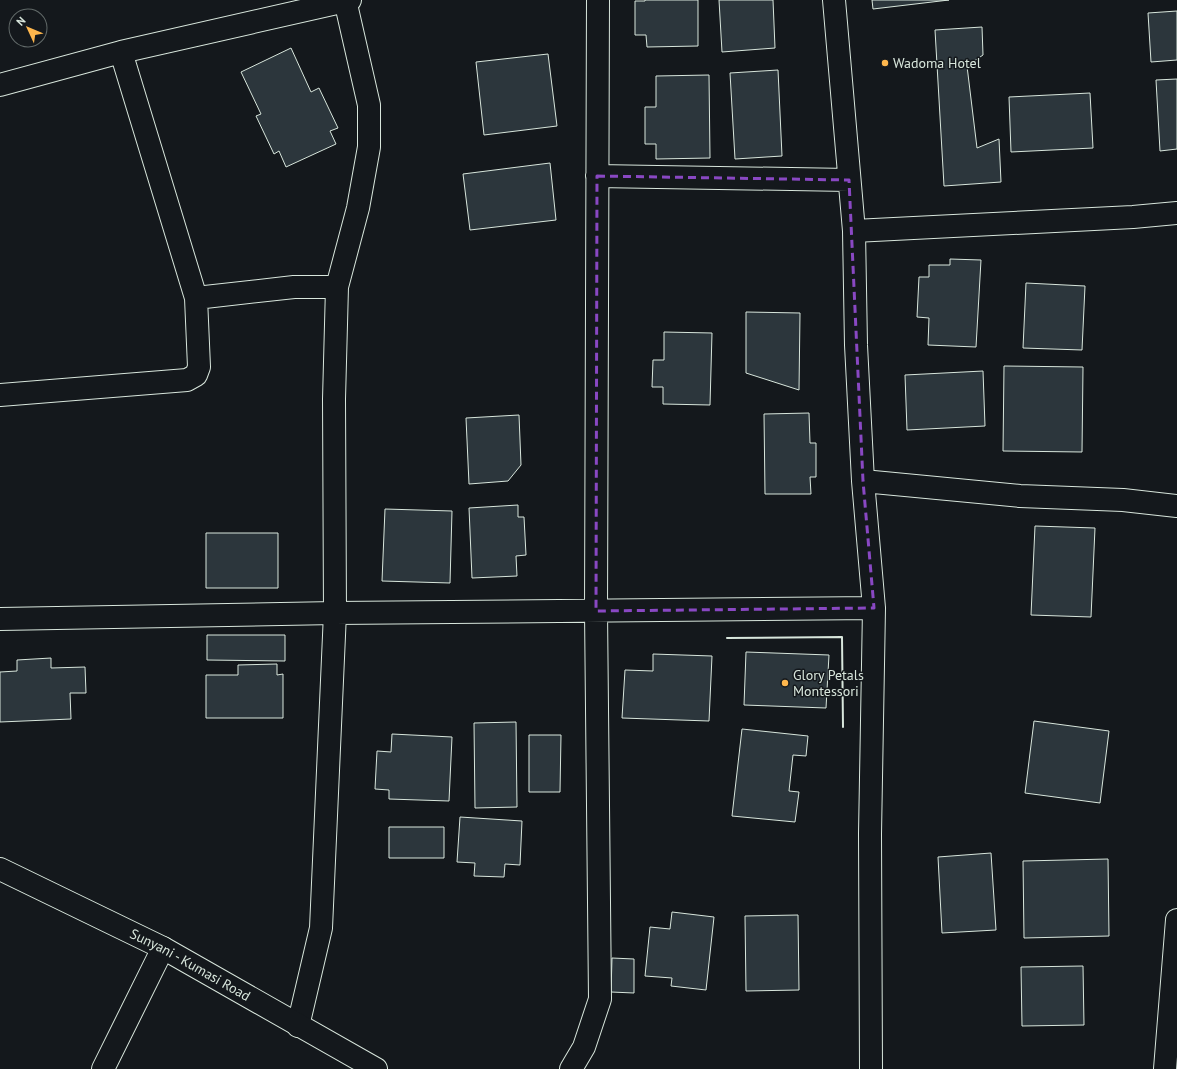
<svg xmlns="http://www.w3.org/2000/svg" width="1177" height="1069" font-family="'PT Sans',sans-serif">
<rect width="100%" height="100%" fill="#14181c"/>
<path fill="#2c363c" stroke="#d8e6dc" d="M645 0H698V46L647 47 646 35H635V1H645Z
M719 0H773L775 48 722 52Z
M872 0H949L873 9Z
M1177 11V60L1151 62 1148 13Z
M982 27 983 55 967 66 977 148 999 139 1001 182 944 186 935 30Z
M291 48 311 92 319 88 338 128 330 131 336 144 286 167 279 151 274 154 256 116 261 114 241 72Z
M548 54 557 126 484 135 476 62Z
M778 70 782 156 735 159 730 73Z
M709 75 710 158 656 159V144H645V107H656V76Z
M1177 79V149L1160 151 1156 80Z
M1090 93 1093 148 1011 152 1009 97Z
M550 163 556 220 470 230 463 174Z
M950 259 981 260 976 347 928 345 929 318 917 317 919 277H929V265H950Z
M1026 283 1085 286 1082 350 1023 348Z
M746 312 800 313 799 390 746 373Z
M664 332 712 333 710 405 663 404V387H652L653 360H664Z
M1004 366 1083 367 1082 452 1003 451Z
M983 371 985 426 907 430 905 375Z
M809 413 810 443H816V477H810L811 494H765L764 414Z
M519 415 521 465 508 481 469 484 466 418Z
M518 505V517H524L526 555 516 556 517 576 472 578 469 508Z
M385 509 452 511 450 583 382 581Z
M1035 526 1095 528 1091 617 1031 615Z
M206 533H278V588H206Z
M207 635H285V661L207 660Z
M746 652 829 655 826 708 744 705Z
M653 654 712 656 709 721 622 718 625 670 653 671Z
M51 658V668L85 667 86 693H70L71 719 0 722V672L17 671V660Z
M277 664V675L283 674V718H206V675H238V665Z
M1034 721 1109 731 1100 803 1025 793Z
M516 722 517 807 475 808 474 723Z
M742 729 808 736 806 756 793 755 789 791 799 792 795 822 732 816Z
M392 734 452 737 449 801 389 799V790L375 789 377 751 391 752Z
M529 735H561L560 792H529Z
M460 817 522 821 520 865 505 864 504 877 474 876 475 863 457 862Z
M389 827H444V858H389Z
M991 853 996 930 942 933 938 857Z
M1108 859 1109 936 1024 938 1023 861Z
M672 912 714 917 706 990 671 986 672 978 645 976 650 927 670 929Z
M798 915 799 990 746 991 745 916Z
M612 958 634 959V993L611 992Z
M1083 966 1084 1025 1022 1026 1021 967Z"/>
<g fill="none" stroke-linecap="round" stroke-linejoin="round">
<g stroke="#d8e6dc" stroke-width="24">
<path id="street" d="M834 0 854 231 856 345 863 481 874 608 870 834 871 1069
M0 85 121 52 350 0
M597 176 849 180
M854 231 1133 217 1177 213
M196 298 294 287H337
M0 395 187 380 196 375 199 367 196 298 121 52
M863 481 1020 496 1123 500 1177 506
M0 619 335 613 874 608
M298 1026 321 928 335 613 334 399 337 287 358 208 369 147V105L345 0
M103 1069 163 948
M571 1069 584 1047 600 999 596 611 598 0
M1165 1069 1177 920"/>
</g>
<g stroke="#d8e6dc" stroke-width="24">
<g id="primary">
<path id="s1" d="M0 869 163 948 376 1069"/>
</g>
</g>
<use href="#street" stroke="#14181c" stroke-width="22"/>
<use href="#primary" stroke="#14181c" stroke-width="22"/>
<path stroke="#d8e6dc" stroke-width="2" d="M727 638 842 637 843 727"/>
</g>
<path fill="none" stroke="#8948c3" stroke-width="3" stroke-dasharray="8 5" stroke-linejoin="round" d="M597 176 849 180 863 481 874 608 596 611Z"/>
<g fill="#ffb74d" stroke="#14181c" stroke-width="1.5">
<circle cx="885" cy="63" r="4"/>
<circle cx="785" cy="683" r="4"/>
</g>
<g text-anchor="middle" stroke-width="3" stroke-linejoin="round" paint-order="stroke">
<g font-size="14" fill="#d8e6dc" stroke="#14181c" text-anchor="start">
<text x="893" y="68">Wadoma Hotel</text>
<text x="793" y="680">Glory Petals<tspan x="793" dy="16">Montessori</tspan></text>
</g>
<g font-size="14" fill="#d8e6dc" stroke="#14181c">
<text dy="5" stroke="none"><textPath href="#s1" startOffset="213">Sunyani - Kumasi Road</textPath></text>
</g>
</g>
<g transform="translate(28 28) rotate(314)"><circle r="19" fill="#14181c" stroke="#626a69"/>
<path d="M0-3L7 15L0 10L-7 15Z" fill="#ffb74d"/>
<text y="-6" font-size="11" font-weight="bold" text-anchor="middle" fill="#d8e6dc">N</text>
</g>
</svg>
